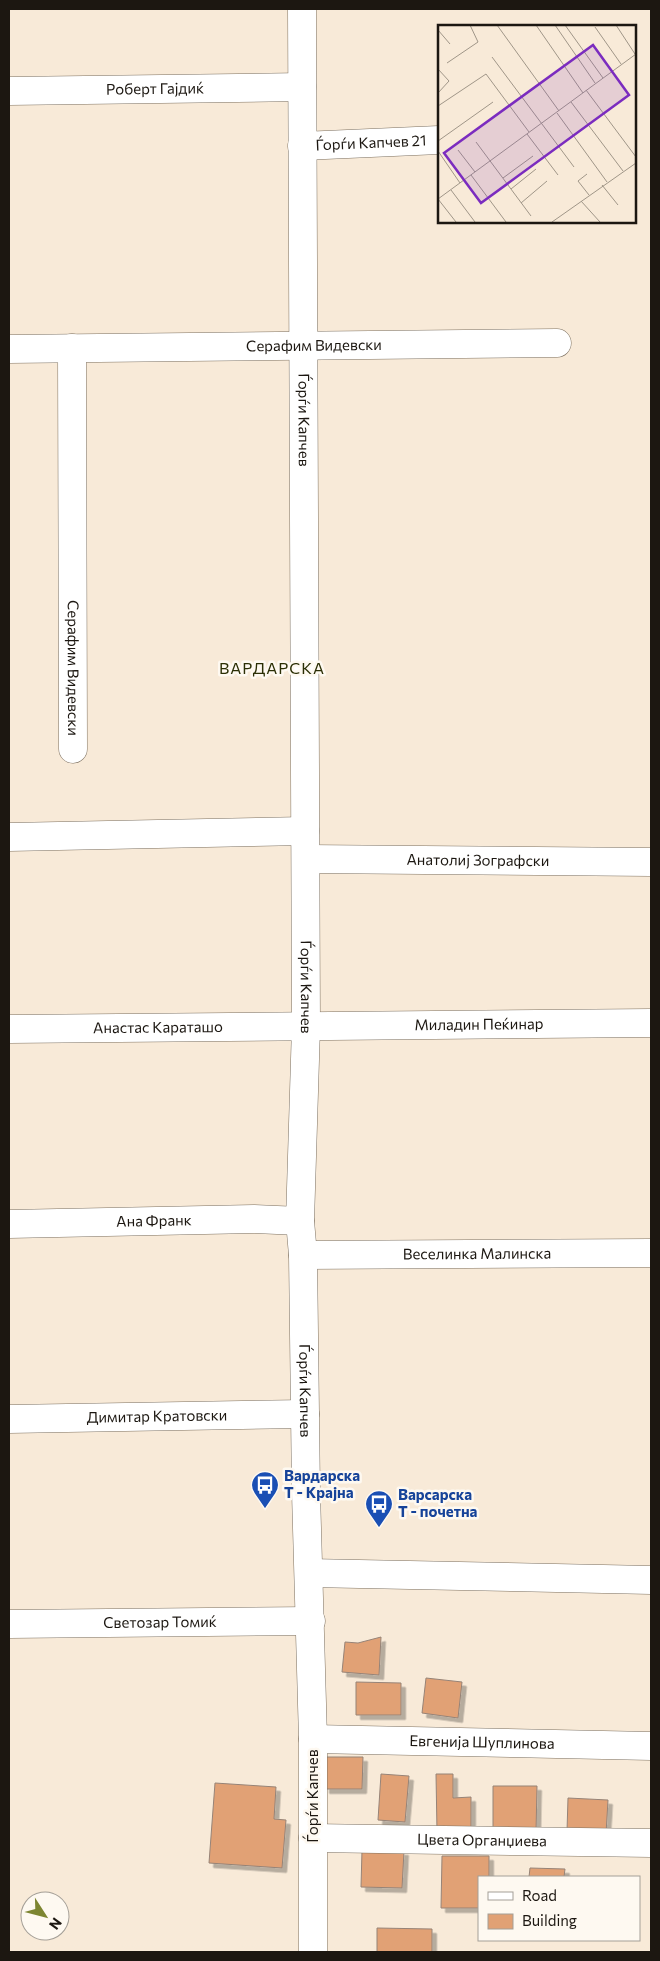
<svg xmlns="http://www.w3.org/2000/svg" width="660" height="1961" font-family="Commissioner,sans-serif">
<defs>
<filter id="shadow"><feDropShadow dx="4.5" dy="4.5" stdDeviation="0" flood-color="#0004"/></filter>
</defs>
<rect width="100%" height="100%" fill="#f8ead8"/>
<path fill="#e1a175" stroke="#968377" filter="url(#shadow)" d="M381 1637 379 1675 342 1672 345 1642 358 1643Z
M426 1678 462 1682 458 1718 422 1713Z
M356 1682 401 1683V1715H356Z
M325 1757H363L362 1789H325Z
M381 1774 409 1776 405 1822 378 1820Z
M436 1774H453V1798L471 1797V1831L437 1832Z
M215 1783 276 1787 274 1819 286 1820 282 1868 209 1863Z
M493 1786H537L536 1832H493Z
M568 1798 608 1800 606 1834 567 1831Z
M362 1850 404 1851 402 1888 361 1887Z
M442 1856H489V1877H479V1908H441Z
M530 1868 565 1869 564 1877H529Z
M377 1928 432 1929V1952H377Z"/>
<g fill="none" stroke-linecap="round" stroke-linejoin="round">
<g stroke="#7d7161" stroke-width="29">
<g id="street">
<path id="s1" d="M9 91 302 87"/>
<path id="s2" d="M302 146 439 140"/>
<path id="s3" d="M72 348 73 749"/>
<path id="s4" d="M9 349 557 343"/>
<path d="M9 837 305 831"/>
<path id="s5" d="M306 859 651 862"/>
<path id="s6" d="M9 1029 651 1023"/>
<path id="s7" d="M9 1224 254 1219 300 1221"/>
<path id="s8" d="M303 1255 651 1253"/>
<path id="s9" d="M9 1419 305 1414"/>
<path d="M309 1573 651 1580"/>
<path id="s10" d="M9 1624 311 1621"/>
<path id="s11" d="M313 1739 651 1746"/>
<path id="s12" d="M313 1838 651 1843"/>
</g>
</g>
<g stroke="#7d7161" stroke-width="29">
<g id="secondary">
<path id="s13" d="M302 9 306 1027 300 1221 303 1255 306 1493 313 1739V1952"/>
</g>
</g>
<use href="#street" stroke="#fff" stroke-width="28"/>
<use href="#secondary" stroke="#fff" stroke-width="28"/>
</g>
<defs>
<g id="bus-pin" transform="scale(1.4375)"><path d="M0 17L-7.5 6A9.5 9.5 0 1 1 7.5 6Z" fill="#1a4fb4" stroke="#fef9f1"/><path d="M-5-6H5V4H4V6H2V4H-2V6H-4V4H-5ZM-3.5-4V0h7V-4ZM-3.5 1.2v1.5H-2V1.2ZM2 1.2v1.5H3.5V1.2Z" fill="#fff"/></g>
</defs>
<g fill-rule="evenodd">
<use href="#bus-pin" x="265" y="1485"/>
<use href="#bus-pin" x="379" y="1504"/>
</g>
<g text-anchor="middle" stroke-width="5" stroke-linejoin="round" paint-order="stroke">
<g font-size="15" fill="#1c1711" stroke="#fef9f1">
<text dy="5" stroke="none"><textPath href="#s1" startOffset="146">Роберт Гајдиќ</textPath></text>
<text dy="5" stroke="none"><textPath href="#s2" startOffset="69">Ѓорѓи Капчев 21</textPath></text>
<text dy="5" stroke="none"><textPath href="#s4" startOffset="305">Серафим Видевски</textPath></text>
<text dy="5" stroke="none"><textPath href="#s13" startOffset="411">Ѓорѓи Капчев</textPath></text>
<text dy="5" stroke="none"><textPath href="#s3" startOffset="320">Серафим Видевски</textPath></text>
<text dy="5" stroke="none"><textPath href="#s5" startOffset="172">Анатолиј Зографски</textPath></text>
<text dy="5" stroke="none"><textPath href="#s13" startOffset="978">Ѓорѓи Капчев</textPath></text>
<text dy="5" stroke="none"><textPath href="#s6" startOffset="470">Миладин Пеќинар</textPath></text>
<text dy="5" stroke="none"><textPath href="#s6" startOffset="149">Анастас Караташо</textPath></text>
<text dy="5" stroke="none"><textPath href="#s7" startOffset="145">Ана Франк</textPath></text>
<text dy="5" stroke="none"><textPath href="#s8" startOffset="174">Веселинка Малинска</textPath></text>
<text dy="5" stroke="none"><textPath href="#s13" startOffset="1382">Ѓорѓи Капчев</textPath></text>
<text dy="5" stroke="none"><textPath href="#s9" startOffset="148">Димитар Кратовски</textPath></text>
<text dy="5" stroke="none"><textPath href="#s10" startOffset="151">Светозар Томиќ</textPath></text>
<text dy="5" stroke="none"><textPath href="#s11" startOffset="169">Евгенија Шуплинова</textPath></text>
<text transform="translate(313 1796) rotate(-90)" y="5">Ѓорѓи Капчев</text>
<text dy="5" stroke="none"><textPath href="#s12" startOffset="169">Цвета Органџиева</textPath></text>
</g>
<g font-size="15" font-weight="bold" fill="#164399" stroke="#fef9f1" text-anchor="start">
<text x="284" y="1481">Вардарска<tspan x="284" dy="17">Т - Крајна</tspan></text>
<text x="398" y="1500">Варсарска<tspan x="398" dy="17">Т - почетна</tspan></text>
</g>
<g font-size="16" letter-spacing="1" fill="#2b2f05" stroke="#fef9f1">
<text x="272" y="674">ВАРДАРСКА</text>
</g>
</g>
<g transform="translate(438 25)">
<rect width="198" height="198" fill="#f8ead8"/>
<path fill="none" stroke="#a09688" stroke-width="1" d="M59 0 121 86M98 0 145 68M117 0 157 58M127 0 165 53M178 0 197 29M157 2 183 39M0 5 12 19M54 32 136 142M9 38 40 17 32 0M0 44 11 56 0 68M148 65 198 132M133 77 185 146M0 81 48 49 91 107M119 88 169 157M89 109 120 150M0 116 55 77M38 117 93 191M20 125 37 147M0 126 22 158M149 149 140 156 151 170M33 150 68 197M65 153 95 131M164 160 180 180M73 164 98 144M13 165 37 197M0 174 198 29M0 174 18 197M143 176 162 197M83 178 109 156M114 197 198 138"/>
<path fill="#7b2cbf" fill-opacity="0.15" stroke="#7b2cbf" stroke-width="2.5" d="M155 20 191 70 43 178 6 128Z"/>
<rect width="198" height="198" fill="none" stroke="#1c1711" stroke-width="2.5"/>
</g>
<rect width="660" height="1961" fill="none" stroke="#1c1711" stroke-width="20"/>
<rect x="478" y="1876" width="162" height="65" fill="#fef9f1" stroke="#a49f97"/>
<rect x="488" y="1892" width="25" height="8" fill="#ffffff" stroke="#a49f97"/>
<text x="522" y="1901" font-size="15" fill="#1c1711">Road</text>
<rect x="488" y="1914" width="25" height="15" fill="#e1a175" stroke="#a49f97"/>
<text x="522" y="1926" font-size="15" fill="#1c1711">Building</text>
<g transform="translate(45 1916) rotate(126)"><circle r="24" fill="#fef9f1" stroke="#a49f97"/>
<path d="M0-4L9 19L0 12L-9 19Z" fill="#7d8531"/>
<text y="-8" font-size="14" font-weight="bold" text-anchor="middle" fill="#1c1711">N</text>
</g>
</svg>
